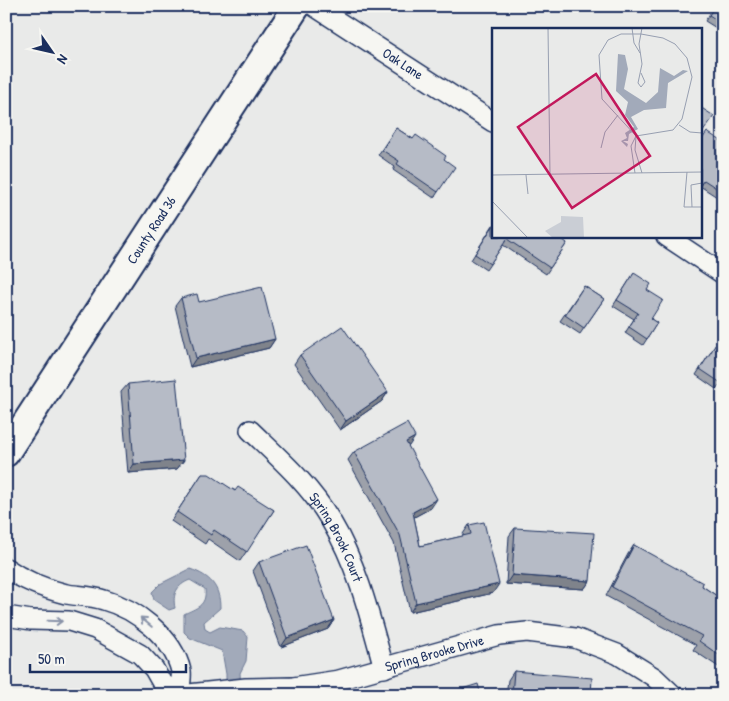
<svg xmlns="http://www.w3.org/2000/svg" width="729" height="701" font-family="'Patrick Hand',sans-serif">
<rect width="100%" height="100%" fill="#e9eae9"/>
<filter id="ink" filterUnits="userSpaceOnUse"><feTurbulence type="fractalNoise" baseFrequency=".02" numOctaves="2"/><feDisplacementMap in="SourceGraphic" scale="10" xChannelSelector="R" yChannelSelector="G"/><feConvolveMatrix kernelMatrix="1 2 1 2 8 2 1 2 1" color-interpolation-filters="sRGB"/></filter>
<g filter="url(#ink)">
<path fill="#a2aaba" stroke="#6c7995" d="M190 569C210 576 220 586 220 608L204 622 205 629 210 632 220 627 243 631 248 637 246 661 240 673 241 695H226V674L222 651 190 638 184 632V614C196 608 207 606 205 589L190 580C177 585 172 594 175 608L169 610 154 600 152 592 160 584Z"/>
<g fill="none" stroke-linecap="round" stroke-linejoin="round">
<g stroke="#1b2f5e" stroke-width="22">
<g id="street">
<path id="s1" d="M314 6 493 122"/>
<path d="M666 236 723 274"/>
<path id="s2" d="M250 430C279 458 310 485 331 521 358 566 370 617 384 668"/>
<path d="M6 568C23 580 46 589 66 594 79 596 92 596 104 600 136 609 173 637 181 671 182 678 180 687 179 694L162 683 154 669 140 654 95 629 69 621 31 620 6 616"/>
<path id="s3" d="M179 695 246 688 293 687 339 680 499 635 527 632 575 638 617 654 654 677 673 695"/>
</g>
</g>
<g stroke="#1b2f5e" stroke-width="30">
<g id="secondary">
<path id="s4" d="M6 453 297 6"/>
</g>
</g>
<use href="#street" stroke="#f6f6f2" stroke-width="19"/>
<use href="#secondary" stroke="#f6f6f2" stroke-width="26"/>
</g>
<path fill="#9da1aa" stroke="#1b2f5e" d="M715 6H723V29L721 31 705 21Z
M396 128 444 159 438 192 434 198 393 170 395 167 378 155Z
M718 154 723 189 717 197 700 186Z
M493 225 567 243 546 274 503 245 486 270 471 260Z
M634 273 647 290 651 319 657 323 643 345 625 333 634 319 613 306Z
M584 286 604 299 580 334 560 321Z
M181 298 199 302 275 339 269 348 190 367 175 306Z
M716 344 723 349V387L719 385 716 389 696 375Z
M300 355 388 392 382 401 340 430 294 364Z
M128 384 184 460 177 469 128 473 121 392Z
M408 446 431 508 414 517 420 546 463 536V534L469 525 493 593 410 612 394 543 348 460 354 452 409 446Z
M202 474 274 510 240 561 208 539 205 544 171 521Z
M515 528 590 581 584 589 506 584 509 536Z
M634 545 702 586 723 600V670L693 650 696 645 606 596 628 554Z
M259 562 334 620 328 629 281 647 253 571Z
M514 671 591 695H506L508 680Z"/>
<path fill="#7f838b" stroke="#1b2f5e" d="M275 339 269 348 190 367 196 358Z
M388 392 382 401 340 430 346 421Z
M415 437 409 446 400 451 406 442Z
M184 460 177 469 128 473 134 464Z
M437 499 431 508 407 521 413 512Z
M512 575 590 581 584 589 506 584Z
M499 584 493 593 410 612 416 603Z
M334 620 328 629 281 647 287 638Z"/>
<path fill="#b6bbc6" stroke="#1b2f5e" d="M715 6H723V24L709 15Z
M700 107 714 116 700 136Z
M396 128 413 139 416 135 446 156 444 159 455 167 438 192 397 164 399 161 382 150Z
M707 132 723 142V148L718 154 723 158V189L721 191 704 180 700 185V142Z
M493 226V236H558L567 243 550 268 507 239 490 264 475 254Z
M634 273 651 284 647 290 663 300 651 319 657 323 647 339 629 327 638 313 617 300Z
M584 286 604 299 584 328 565 315Z
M262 287 275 339 196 358 181 298 197 294 199 302Z
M342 326 388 392 346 421 300 355Z
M716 344 723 349V379L721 383 700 369Z
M176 379 184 460 134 464 128 384Z
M407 423 415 437 406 442 437 499 413 512 420 546 471 534 469 525 484 522 499 584 416 603 400 535 354 452Z
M202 474H209L235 491 238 487 274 510 247 552 214 530 211 535 177 512Z
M515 528 594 533 590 581 512 575Z
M306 545 334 620 287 638 259 562Z
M634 545 703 583 702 586 723 600V658L699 641 702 636 612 587Z
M514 671 592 678 591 695H512Z
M478 684 481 695H443Z"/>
<defs><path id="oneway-shaft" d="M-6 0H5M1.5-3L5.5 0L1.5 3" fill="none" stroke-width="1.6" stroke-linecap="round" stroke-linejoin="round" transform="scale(1.25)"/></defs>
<g stroke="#8892a8">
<use href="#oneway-shaft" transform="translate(55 621) rotate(2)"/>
<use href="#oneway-shaft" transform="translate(146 622) rotate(-140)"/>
</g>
</g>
<g text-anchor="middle" stroke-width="4" stroke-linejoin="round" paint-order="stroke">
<g font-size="14" fill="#1b2f5e" stroke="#f6f6f2">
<text dy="5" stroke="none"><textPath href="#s1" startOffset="106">Oak Lane</textPath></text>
<text dy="5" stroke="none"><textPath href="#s4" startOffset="266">County Road 36</textPath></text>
<text dy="5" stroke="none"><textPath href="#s2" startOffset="139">Spring Brook Court</textPath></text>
<text dy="5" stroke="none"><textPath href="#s3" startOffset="260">Spring Brooke Drive</textPath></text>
</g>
</g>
<g transform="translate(492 28)">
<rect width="210" height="210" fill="#e9eae9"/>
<path d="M69 188 91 189 92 210H61L53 203 69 194Z" fill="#caced5"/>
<path d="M126 26 133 27 136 41 132 61 154 75 166 64 168 40 182 48 191 42 196 43 176 55 174 80 152 82 139 89 146 101 137 106 136 113H131L136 116 135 119 129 113 135 110 133 105 142 99 133 87 136 74 124 63Z" fill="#a2aaba"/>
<path fill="none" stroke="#979fb1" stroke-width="1" d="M56 0 58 147M140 0 142 15 148 25M129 6H149L171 10 183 16 195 30 200 49 190 91 181 102 144 108 110 71 107 27 116 12ZM149 45 153 54 149 59 146 55 150 36 147 16 150 0M187 97 198 104 210 105M144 108 143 122 150 145M109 120 113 104 126 87M195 144 192 179H210M143 145 139 118 144 108M0 147 210 144M34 147 36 166M0 173 36 210M200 179 199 157 210 155"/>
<path fill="#c2185b" fill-opacity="0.15" stroke="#c2185b" stroke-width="2.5" d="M104 46 158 128 80 180 26 99Z"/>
<rect width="210" height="210" fill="none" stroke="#1b2f5e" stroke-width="2.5"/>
</g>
<rect width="729" height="701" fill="none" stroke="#f6f6f2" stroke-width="25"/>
<rect x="12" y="12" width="704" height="676" fill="none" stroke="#1b2f5e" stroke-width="2" filter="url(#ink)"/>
<g transform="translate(52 52) rotate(124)" stroke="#f6f6f2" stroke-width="4" paint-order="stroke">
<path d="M0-4L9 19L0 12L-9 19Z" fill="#1b2f5e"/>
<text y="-8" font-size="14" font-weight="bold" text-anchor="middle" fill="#1b2f5e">N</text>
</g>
<path d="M30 664v8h156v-8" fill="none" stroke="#1b2f5e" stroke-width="2.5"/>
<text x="38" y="664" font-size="15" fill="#1b2f5e" stroke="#f6f6f2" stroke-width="4" paint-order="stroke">50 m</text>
</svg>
